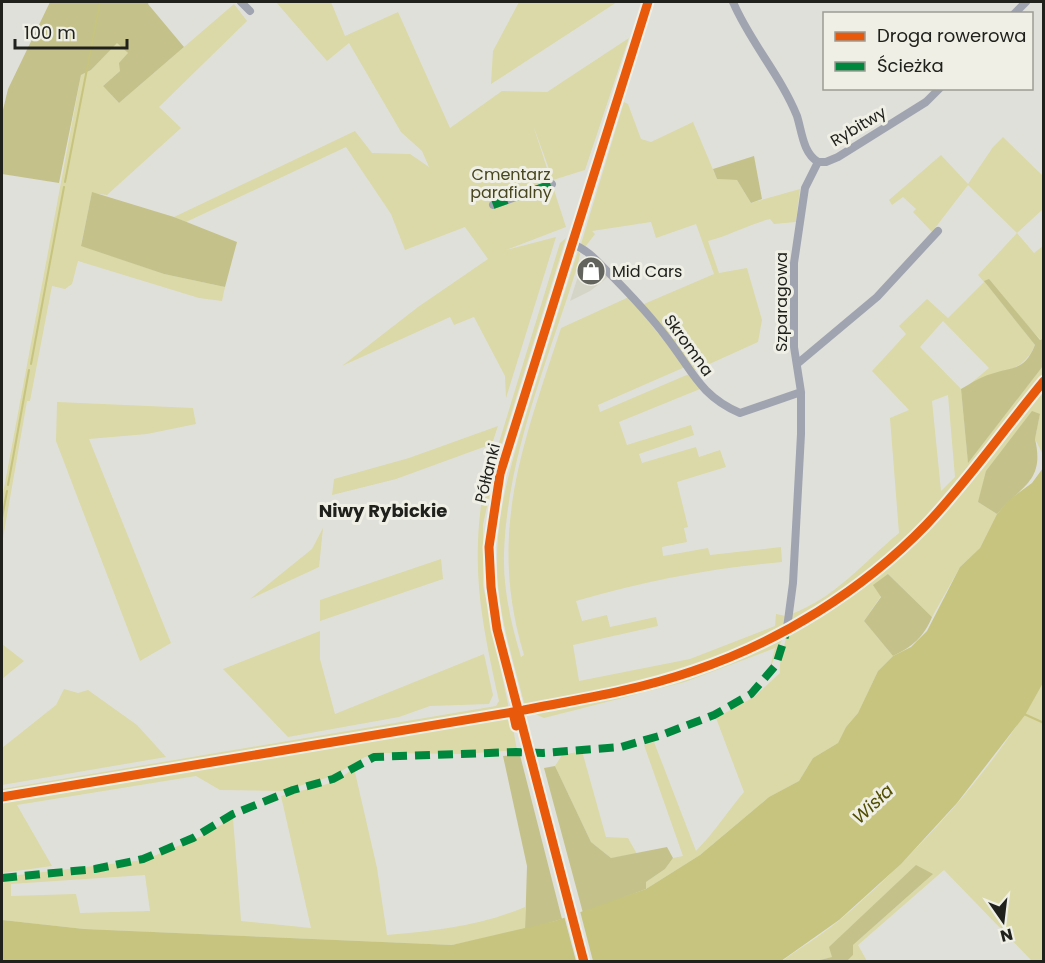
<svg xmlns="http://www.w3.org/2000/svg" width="1045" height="963" font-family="Poppins,sans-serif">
<rect width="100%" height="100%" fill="#e0e0da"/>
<path fill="#d4d4c7" d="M588 258 608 277 590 291 570 301 583 261Z"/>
<path fill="#dad9a7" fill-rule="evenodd" d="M276 2H331L345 36 398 12 450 128 502 91 547 92 629 38 585 170 553 180 533 125 566 227 506 250 556 237 506 398 505 376 474 317 454 325 450 317 342 366 418 307 488 259 465 227 405 250 391 214 346 147 186 222 174 217 355 131 372 153 410 154 429 167 422 151 401 132 349 43 327 61Z
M519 2H617L491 84 493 51Z
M234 4 247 21 159 107 181 128 107 195 92 193 81 245 164 274 225 287 222 301 199 298 78 261 72 284 65 289 52 286 30 401H27L2 544V499L81 75 91 70 117 42 128 53 120 71 103 86 119 103Z
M624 102 628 104 641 139 651 142 693 122 717 179 737 180 751 203 800 189 796 222 774 224 770 219C747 225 731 235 708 241L719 273 747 268 762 320 758 342 694 371 644 304 714 274 696 224 656 238 651 222 592 231 595 234 585 247 581 244Z
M1003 137 1043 176V209L1017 233 1034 253 1043 246V339L1041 340 985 282 1035 345C1021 376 999 369 970 384L989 368 943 321 920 347 961 389 968 462 1043 366V455L1035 439 1040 414 978 502 997 514 980 548 960 567 932 617 888 574 881 596 864 621 893 656 878 671 858 713 846 727 838 743 813 758 799 781 769 797 700 855 646 889V882L665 869 673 858 683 856 644 745 654 742 696 851C714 833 727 812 744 792L716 718 754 697 780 673C778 660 790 631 791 614 834 599 865 561 899 533L890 418 909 410 872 371 906 334 899 326 927 299 948 318 984 282 978 275 1017 233 968 185 932 232 913 212 916 209 903 197 892 205 889 200 941 155 968 184 993 147ZM948 395 955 477 941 491 932 401Z
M566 238 497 459 483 525V585L509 709 2 794V789L496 706 499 701C483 627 471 575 482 498L560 243Z
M578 251 580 254 578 264C549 358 507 455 504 554 503 590 511 623 521 657L524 655C487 532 523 445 561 328L629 297 685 367 598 405 600 412 689 374 700 389 619 422 627 445 691 425 694 435 639 454 642 463 696 447 699 457 720 450 726 467 677 482 688 527 684 528 687 542 662 547 663 556 708 548 710 555 781 547 782 562C711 568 644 581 576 601L582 621 607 615 610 627 656 617 658 626 573 645 579 681 690 659 775 626 776 614 786 616 784 635 769 671 775 648 685 682 544 718 526 710C514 663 498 616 497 567 496 508 514 454 531 399 547 349 562 300 578 251Z
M57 402 193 408 196 424 147 434 89 439 171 643 140 661 56 441Z
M498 426 492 444 396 479 332 495 334 479 409 458Z
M323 528 319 567 250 599 312 549Z
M441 559 443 579 320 621V600Z
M320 631V659L335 714 484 654 493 695 489 704 430 706 399 717 288 737 223 669Z
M2 644 24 661 2 679Z
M1043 683V961H1032L944 870 858 945 867 961H847L853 955V945L932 875 832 957 816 961 781 962C801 947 822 935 841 919 917 854 994 770 1043 683Z
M64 689 78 693 88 690 137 725 166 757 2 785V748L56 705Z
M507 717H511L517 750 463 754 385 753 365 757 333 776 282 791 220 790 196 776 17 805 52 866 2 873V801Z
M582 751 606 837 628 838 637 854 611 858 591 842 555 766 562 755Z
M354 768 377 868 387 935C436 931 480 926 525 907V930L452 945 84 929 2 920V877L144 860 202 836 233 818 241 921 311 928 281 796 335 782ZM145 875 150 911 80 913 76 894 11 896V884Z"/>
<path fill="#c4c28a" d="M50 2H149L148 4 184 47 119 103 103 86 120 71 119 63 128 53 117 43 91 70 81 75 59 183 2 174V114L8 89Z
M754 156 762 199 751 203 737 180 717 179 713 169Z
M92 192 174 217 237 242 225 287 164 274 81 246Z
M989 279 1040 340 1043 339V366L968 463 961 389C970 384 980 377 991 374 1015 366 1024 371 1035 345L984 281Z
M1032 411 1040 414 1035 439C1045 481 1022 485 997 514L978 502 986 471Z
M888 574 932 617C924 637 912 647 893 656L864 621 881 597 873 585Z
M520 755 562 919 525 930 527 866 503 756Z
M555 766 591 842 611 858 667 847 673 858 665 869 646 882V889L583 913 544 768Z
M916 865 933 874 853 945V955L847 961H816L832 957 829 947Z"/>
<path fill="#c6c47e" d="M1043 468V683L1025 715 957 803 901 864 839 920 781 961H2V920L84 929 452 945 555 921 646 889 700 855 769 797 799 781 813 758 838 743 846 727 858 713 878 671 893 656 911 647 927 631 960 567 980 548 997 514 1009 500 1032 483Z"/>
<path fill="#e0e0da" d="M580 911 593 961H576L564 916Z"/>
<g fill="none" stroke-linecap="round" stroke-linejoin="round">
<path stroke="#c6c47e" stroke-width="2" d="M65 182 100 2
M31 364 64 187
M8 485 29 370
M2 518 7 491
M1024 714 1044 723"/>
<path stroke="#9fa4b0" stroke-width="8" d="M241 2 250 11
M733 2C750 42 781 76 797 116 802 132 803 153 818 162
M1014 14 1026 2
M818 162H826L838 157 926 102 940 88
M493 205 552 184
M572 244C587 249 597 261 608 272 629 293 649 314 667 338 692 370 700 396 740 413L801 392
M797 364 877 297 938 231
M787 628 793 583 801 434V392L794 347V263L805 188 818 162
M584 962 497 629 491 587 489 547 500 474 648 2"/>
<path stroke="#00873e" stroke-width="8" stroke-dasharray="15 8" stroke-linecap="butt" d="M493 205 552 184
M2 878 95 869 143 859 193 838 233 814 293 790 333 779 374 757 516 752 543 753 621 747 659 736 714 715 751 694 776 665 787 630"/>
<g stroke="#efefe5" stroke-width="13">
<path id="cycleway" d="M524 710C581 699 638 690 693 671 779 642 862 591 926 525 969 480 1004 429 1044 381
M2 797 513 712 516 726
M584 962 497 629 491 587 489 547 500 474 648 2"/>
</g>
<use href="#cycleway" stroke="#e8590c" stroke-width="9"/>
</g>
<defs>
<g id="shop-disc" transform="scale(1.5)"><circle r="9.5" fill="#63635e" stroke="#efefe5"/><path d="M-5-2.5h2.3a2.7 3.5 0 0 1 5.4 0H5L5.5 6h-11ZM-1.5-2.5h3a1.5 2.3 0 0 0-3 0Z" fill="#fff"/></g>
</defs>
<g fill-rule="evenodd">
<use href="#shop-disc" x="591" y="271"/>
</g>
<g text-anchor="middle" stroke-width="6" stroke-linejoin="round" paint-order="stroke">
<g font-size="16" fill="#20201c" stroke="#efefe5">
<text transform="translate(858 126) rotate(-31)" y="6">Rybitwy</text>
<text transform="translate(781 302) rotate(-90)" y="6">Szparagowa</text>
<text transform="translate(689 345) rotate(54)" y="6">Skromna</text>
<text transform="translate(487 473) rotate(-76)" y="6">Półłanki</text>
</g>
<g font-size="16" fill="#47461e" stroke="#efefe5">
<text x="511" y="180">Cmentarz<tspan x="511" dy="18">parafialny</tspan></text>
</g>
<g font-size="16" fill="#20201c" stroke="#efefe5" text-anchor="start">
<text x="612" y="277">Mid Cars</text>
</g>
<g font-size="18" font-weight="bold" fill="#20201c" stroke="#efefe5">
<text x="383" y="517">Niwy Rybickie</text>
</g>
<g font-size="18" font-style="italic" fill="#514e00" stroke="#efefe5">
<text transform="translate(873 804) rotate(-43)" y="6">Wisła</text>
</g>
</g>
<rect width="1045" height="963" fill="none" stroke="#20201c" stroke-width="6"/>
<rect x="823" y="12" width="210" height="78" fill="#efefe5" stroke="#9c9c95" stroke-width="1.5"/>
<rect x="835" y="32" width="30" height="9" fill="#e8590c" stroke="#9c9c95" stroke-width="1.5"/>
<text x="877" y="42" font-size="18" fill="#20201c">Droga rowerowa</text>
<rect x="835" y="62" width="30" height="9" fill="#00873e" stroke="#9c9c95" stroke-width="1.5"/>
<text x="877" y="72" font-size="18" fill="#20201c">Ścieżka</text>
<g transform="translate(1003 921) rotate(166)" stroke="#efefe5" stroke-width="4.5" paint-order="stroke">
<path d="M0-4.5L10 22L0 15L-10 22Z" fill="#20201c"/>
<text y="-9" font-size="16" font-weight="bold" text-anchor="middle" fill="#20201c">N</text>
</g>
<path d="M15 39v9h112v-9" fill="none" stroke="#20201c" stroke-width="3"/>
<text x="24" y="39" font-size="18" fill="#20201c" stroke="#efefe5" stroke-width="4.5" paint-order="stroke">100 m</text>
</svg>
